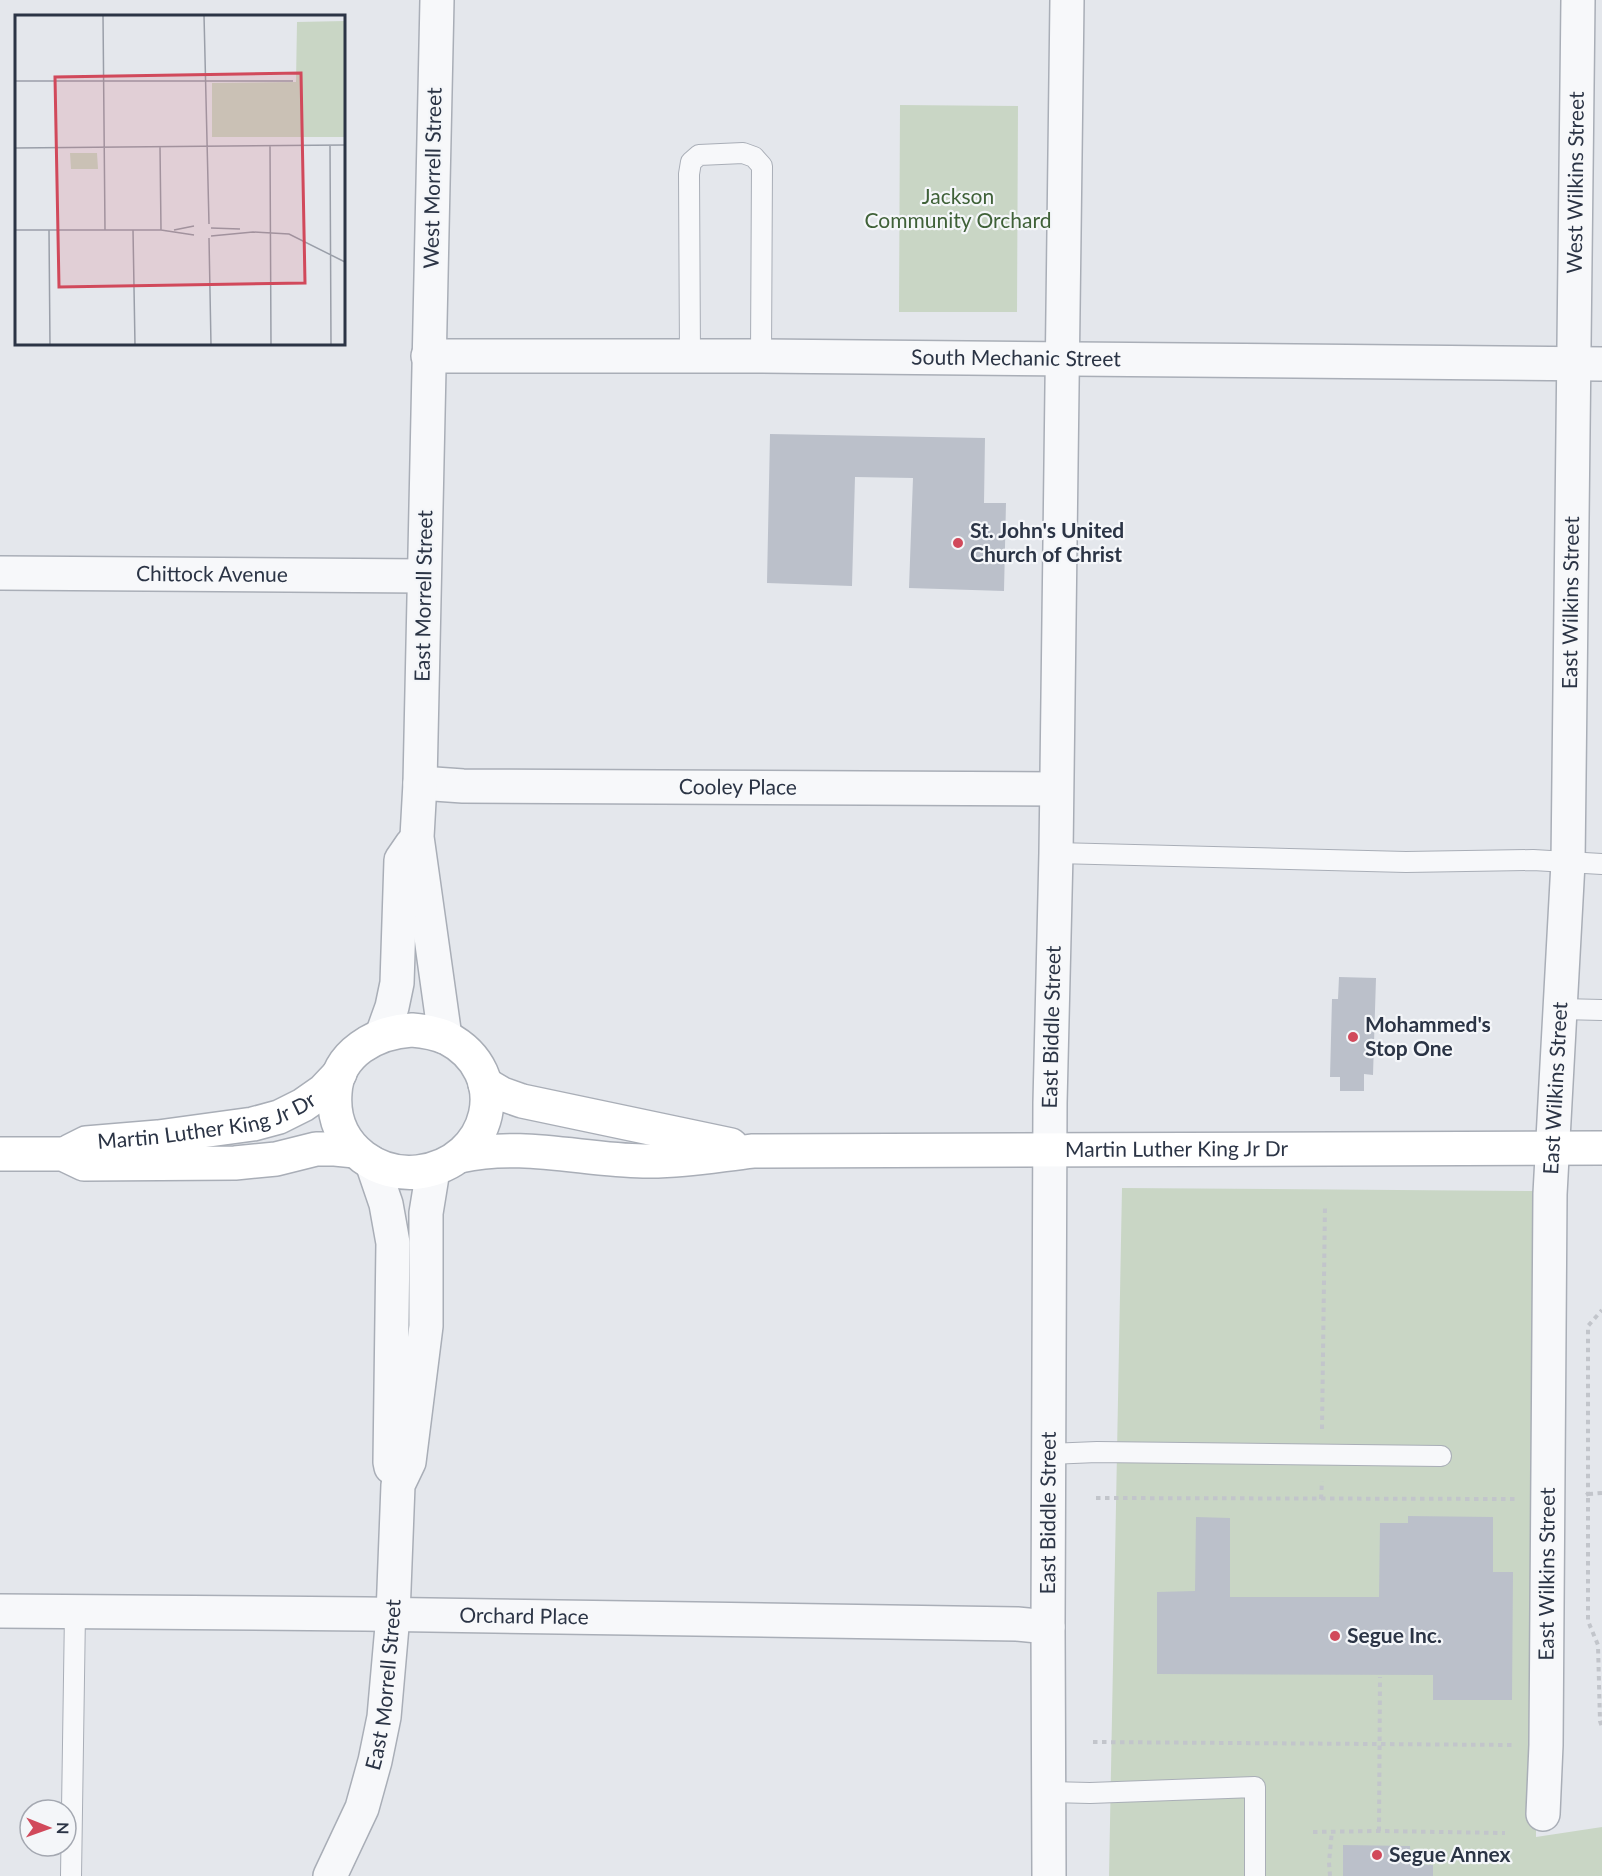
<svg xmlns="http://www.w3.org/2000/svg" width="1602" height="1876" font-family="Lato,sans-serif">
<rect width="100%" height="100%" fill="#e4e7ec"/>
<path fill="#c9d6c5" d="M900 105 1018 106 1017 312H899Z
M1122 1188 1538 1191 1536 1837 1602 1827V1876H1109Z"/>
<path fill="#bbc0ca" d="M770 434 985 438 984 503H1006L1004 591 909 588 913 478 855 477 852 586 767 583Z
M1339 977 1376 978 1373 1075 1364 1074V1091H1340V1077H1330L1332 999H1338Z
M1408 1516 1493 1517V1572H1513L1512 1700H1433V1675L1157 1674V1592L1195 1591 1196 1517 1230 1518V1597H1379L1380 1523H1408Z
M1343 1845 1410 1846 1411 1864 1433 1865V1876H1343Z"/>
<g fill="none" stroke-linecap="round" stroke-linejoin="round">
<g stroke="#a9aeb7" stroke-width="22">
<path id="service" d="M690 356 689 174 691 162 699 155 743 153 754 157 762 166 761 356
M1056 853 1406 862 1533 860 1602 864
M1561 1009 1602 1010
M1049 1454 1097 1452 1441 1456
M1049 1792 1090 1793 1255 1787V1876
M71 1876 75 1612"/>
</g>
<g stroke="#a9aeb7" stroke-width="36">
<g id="minor">
<path id="s1" d="M428 356H761L1602 364"/>
<path id="s2" d="M0 573 424 576"/>
<path id="s3" d="M420 783 463 786 1056 789"/>
<path id="s4" d="M0 1611 365 1614 1017 1624 1048 1627"/>
<path id="s5" d="M1543 1814 1546 1745 1550 1194 1568 863 1578 0"/>
<path id="s6" d="M1049 1876 1048 1627 1050 1103 1056 853 1067 0"/>
</g>
</g>
<g stroke="#a9aeb7" stroke-width="36">
<g id="tertiary">
<path d="M437 0 420 783 417 837 445 1037"/>
<path d="M382 1035 392 1007 397 983 401 860 412 844"/>
<path d="M372 1163 386 1204 393 1243 390 1462 391 1467"/>
<path id="s7" d="M330 1876 362 1808 375 1761 384 1717 393 1615 398 1485 409 1462 426 1326V1213L433 1170"/>
</g>
</g>
<g stroke="#a9aeb7" stroke-width="36">
<g id="secondary">
<path d="M412 1030C424 1031 436 1033 447 1038 514 1073 492 1163 418 1172 399 1174 379 1169 363 1157 342 1141 333 1118 335 1093 337 1053 376 1032 412 1030Z"/>
<path d="M485 1084 502 1094 522 1101 731 1145"/>
<path id="s8" d="M70 1151 86 1143 158 1137 253 1124 279 1117 303 1105 323 1091 340 1073"/>
<path d="M0 1154H63L84 1164 235 1163 276 1159 316 1149H335L355 1151"/>
<path id="s9" d="M460 1156C520 1142 583 1160 643 1161 680 1162 717 1155 753 1151L1602 1148"/>
</g>
</g>
<path stroke="#c2c5cb" stroke-width="4" stroke-dasharray="4.5 4.5" stroke-linecap="butt" d="M1322 1429 1325 1205
M1602 1493 1588 1494V1621L1598 1645 1600 1721 1602 1727
M1586 1495 1588 1494V1326L1602 1310
M1096 1498 1515 1499
M1321 1499 1322 1481
M1093 1742 1513 1745
M1379 1831 1380 1677
M1313 1832 1379 1831 1505 1833
M1330 1876 1329 1862 1332 1831"/>
<use href="#service" stroke="#f7f8fa" stroke-width="20"/>
<use href="#minor" stroke="#f7f8fa" stroke-width="33"/>
<use href="#tertiary" stroke="#f7f8fa" stroke-width="33"/>
<use href="#secondary" stroke="#fff" stroke-width="33"/>
</g>
<g fill="#d1495b" stroke="#f4f6f9" stroke-width="2">
<circle cx="958" cy="543" r="6"/>
<circle cx="1353" cy="1037" r="6"/>
<circle cx="1335" cy="1636" r="6"/>
<circle cx="1377" cy="1855" r="6"/>
</g>
<g text-anchor="middle" stroke-width="4.5" stroke-linejoin="round" paint-order="stroke">
<g font-size="21" fill="#2b3445" stroke="#f4f6f9">
<text transform="translate(433 178) rotate(-89)" y="7">West Morrell Street</text>
<text dy="7" stroke="none"><textPath href="#s5" startOffset="1632">West Wilkins Street</textPath></text>
<text dy="7" stroke="none"><textPath href="#s1" startOffset="588">South Mechanic Street</textPath></text>
<text dy="7" stroke="none"><textPath href="#s2" startOffset="212">Chittock Avenue</textPath></text>
<text transform="translate(424 596) rotate(-89)" y="7">East Morrell Street</text>
<text dy="7" stroke="none"><textPath href="#s5" startOffset="1212">East Wilkins Street</textPath></text>
<text dy="7" stroke="none"><textPath href="#s3" startOffset="318">Cooley Place</textPath></text>
<text dy="7" stroke="none"><textPath href="#s6" startOffset="849">East Biddle Street</textPath></text>
<text dy="7" stroke="none"><textPath href="#s5" startOffset="726">East Wilkins Street</textPath></text>
<text dy="7" stroke="none"><textPath href="#s8" startOffset="141">Martin Luther King Jr Dr</textPath></text>
<text dy="7" stroke="none"><textPath href="#s9" startOffset="718">Martin Luther King Jr Dr</textPath></text>
<text dy="7" stroke="none"><textPath href="#s6" startOffset="363">East Biddle Street</textPath></text>
<text dy="7" stroke="none"><textPath href="#s5" startOffset="240">East Wilkins Street</textPath></text>
<text dy="7" stroke="none"><textPath href="#s4" startOffset="524">Orchard Place</textPath></text>
<text dy="7" stroke="none"><textPath href="#s7" startOffset="201">East Morrell Street</textPath></text>
</g>
<g font-size="21" fill="#3f6138" stroke="#f4f6f9">
<text x="958" y="204">Jackson<tspan x="958" dy="24">Community Orchard</tspan></text>
</g>
<g font-size="21" font-weight="bold" fill="#2b3445" stroke="#f4f6f9" text-anchor="start">
<text x="970" y="538">St. John's United<tspan x="970" dy="24">Church of Christ</tspan></text>
<text x="1365" y="1032">Mohammed's<tspan x="1365" dy="24">Stop One</tspan></text>
<text x="1347" y="1643">Segue Inc.</text>
<text x="1389" y="1862">Segue Annex</text>
</g>
</g>
<g transform="translate(15 15)">
<rect width="330" height="330" fill="#e4e7ec"/>
<path d="M330 6V122H197V68L281 67 282 7ZM55 138H82L83 154H56Z" fill="#c9d6c5"/>
<path fill="none" stroke="#9a9fa9" stroke-width="1.5" d="M88 0 90 215M189 0 194 209M0 66H278M315 130 316 330M255 131 256 330M145 132 146 215M0 133 330 130M196 213 225 214M0 215H146L179 220M34 215 35 330M118 215 120 330M159 215 179 211M196 221 238 217 274 219 330 247M194 223 196 330"/>
<path fill="#d1495b" fill-opacity="0.15" stroke="#d1495b" stroke-width="3" d="M286 58 290 268 44 272 40 62Z"/>
<rect width="330" height="330" fill="none" stroke="#2b3445" stroke-width="3"/>
</g>
<g transform="translate(48 1828) rotate(91)"><circle r="28" fill="#f4f6f9" stroke="#a4a8b1" stroke-width="1.5"/>
<path d="M0-4.5L10 22L0 15L-10 22Z" fill="#d1495b"/>
<text y="-9" font-size="16" font-weight="bold" text-anchor="middle" fill="#2b3445">N</text>
</g>
</svg>
